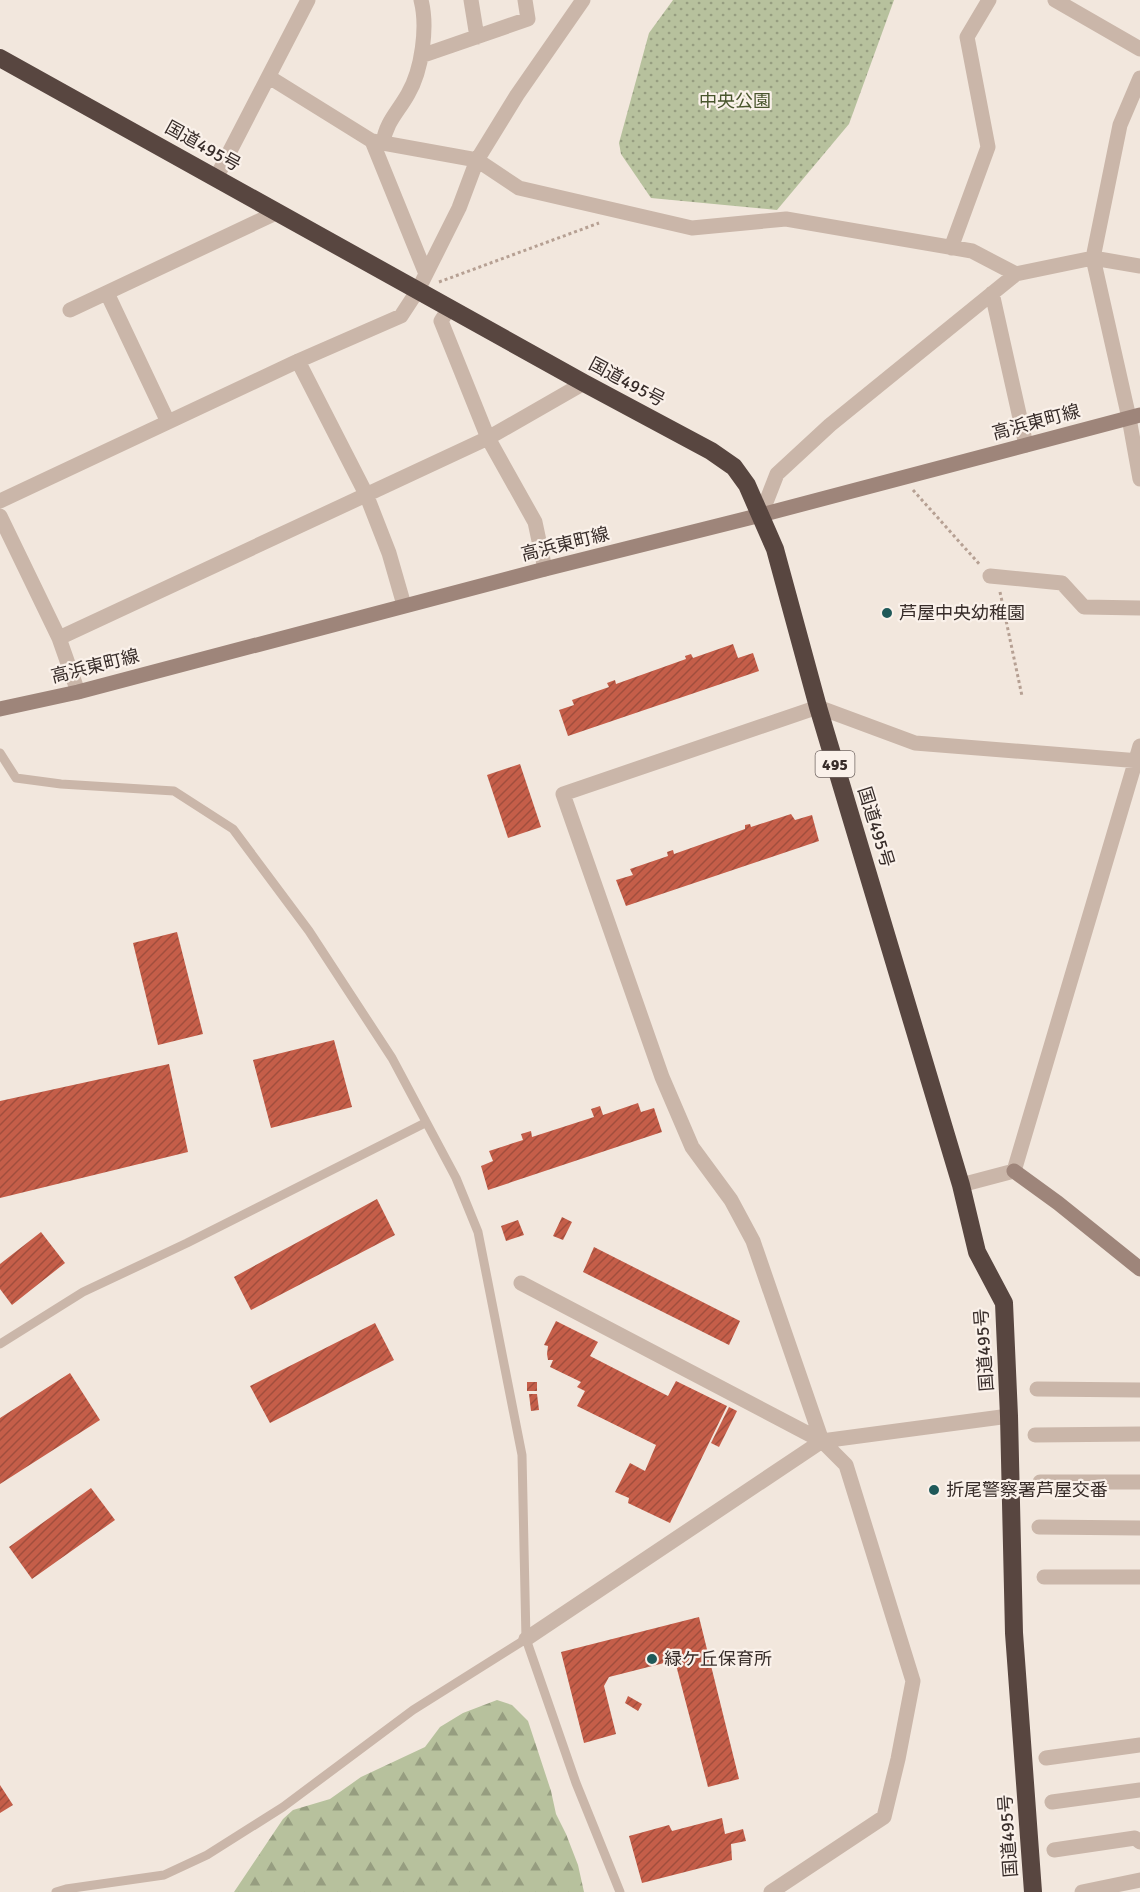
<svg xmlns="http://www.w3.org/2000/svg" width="1140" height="1892" font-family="Signika,'Noto Sans JP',sans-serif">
<defs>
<pattern id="forest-firs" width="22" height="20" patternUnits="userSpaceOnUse" patternTransform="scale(1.5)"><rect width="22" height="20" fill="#b7c19d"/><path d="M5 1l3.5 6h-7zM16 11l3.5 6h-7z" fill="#969d80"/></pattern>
<pattern id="park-dots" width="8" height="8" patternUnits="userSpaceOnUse" patternTransform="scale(1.5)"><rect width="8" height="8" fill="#b7c19d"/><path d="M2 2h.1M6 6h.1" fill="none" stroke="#969d80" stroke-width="1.8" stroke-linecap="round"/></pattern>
<pattern id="building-hatch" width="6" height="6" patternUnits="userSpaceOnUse" patternTransform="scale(1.5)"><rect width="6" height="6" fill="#c55e49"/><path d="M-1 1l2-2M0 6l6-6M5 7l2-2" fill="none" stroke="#a14e3d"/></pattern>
</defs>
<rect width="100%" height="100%" fill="#f2e7dd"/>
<path fill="url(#forest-firs)" d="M497 1700 512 1705 528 1721 551 1791 556 1814 566 1834 578 1865 584 1892H234L283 1819 293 1810 330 1799 361 1777 425 1747 440 1727 463 1713Z"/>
<path fill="url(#park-dots)" d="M673 0H894L849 124 777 210 651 198 621 154 619 143 649 33Z"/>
<path fill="url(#building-hatch)" d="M733 644 738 658 753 653 759 671 568 736 559 710 574 705 572 700 609 687 607 683 615 680 616 684 686 659 685 656 691 654 693 658Z
M520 764 541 827 508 838 487 775Z
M791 814 795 820 812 815 819 841 626 906 616 880 633 875 630 869 668 856 667 852 673 850 674 854 745 829V825L750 824 751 827Z
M177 932 203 1034 158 1045 133 943Z
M334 1040 352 1107 271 1128 253 1060Z
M169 1064 188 1152 0 1198V1101Z
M638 1103 641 1112 654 1108 662 1132 488 1190 481 1166 493 1161 489 1151 523 1140 521 1134 531 1131 532 1137 594 1117 591 1109 600 1106 603 1115Z
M377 1199 395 1235 251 1310 234 1277Z
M562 1217 572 1222 563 1240 553 1236Z
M518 1220 524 1235 506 1241 501 1226Z
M41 1232 65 1263 12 1305 0 1289V1264Z
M594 1247 740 1321 729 1345 583 1272Z
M556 1321 598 1342 590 1356 668 1396 676 1381 727 1406 670 1523 628 1503 629 1498 615 1492 630 1463 645 1471 656 1445 577 1406 585 1391 577 1387 581 1382 550 1367 553 1360H548L547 1354 548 1346 544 1345Z
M375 1323 394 1360 270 1423 250 1386Z
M70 1373 100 1420 0 1484V1418Z
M527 1382H537V1391H527Z
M529 1394H537L539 1410 531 1411Z
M729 1407 737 1411 719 1447 711 1443Z
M91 1488 115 1520 32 1579 9 1547Z
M699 1617 739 1779 708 1787 676 1665 668 1662 609 1677 604 1686 616 1734 584 1743 561 1652Z
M628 1696 642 1704 638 1711 625 1703Z
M0 1785 13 1805 0 1813Z
M722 1818 725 1834 743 1829 746 1841 731 1844 732 1860 642 1883 629 1836 669 1825 672 1831Z"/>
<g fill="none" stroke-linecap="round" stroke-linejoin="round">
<path stroke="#b6a093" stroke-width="3" stroke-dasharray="3 3" stroke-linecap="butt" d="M439 282 599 223
M913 490 981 566
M1000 592 1022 696"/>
<path stroke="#cab6a9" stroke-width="9" d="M0 753 16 778 61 784 174 791 233 829 309 931 392 1058 456 1178 478 1232 522 1455 526 1639 576 1783 620 1892
M0 1344 83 1292 187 1243 425 1123
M56 1892 66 1889 164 1875 207 1855 283 1807 413 1710 526 1639"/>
<path stroke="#cab6a9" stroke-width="15" d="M471 0 477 37
M1055 0 1140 49
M421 56 528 19 525 0
M269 77 372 141 477 160 519 188 692 228 786 219 972 251 1016 274
M1140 78 1120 125 1093 258 1129 418 1140 479
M372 141 426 274
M383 143C386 122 398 112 408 94 422 70 428 27 421 0
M216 178 308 0
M951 248 988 147 967 37 989 0
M107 293 168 422
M992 293 1026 445
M450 307 441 321 488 438 535 522 545 569
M70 310 278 212
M298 361 366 494 389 553 404 605
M0 501 298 361 401 316 418 290 459 208 477 160 517 95 583 0
M761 515 777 474 830 425 1016 274 1093 258 1140 266
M0 516 59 638 78 692
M990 576 1062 583 1084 607 1140 608
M59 638 488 438 584 383
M961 1185 1014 1171 1140 746
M521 1283 822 1441 846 1465 913 1681 898 1759 884 1817 771 1892
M1037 1389 1140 1390
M1035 1435 1140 1434
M822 1441 753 1241 731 1200 692 1147 662 1077 563 794 818 707 915 743 1140 761
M1040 1482H1140
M1039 1527 1140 1528
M1044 1577H1140
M526 1639 822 1441 1009 1416
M1046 1758 1140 1745
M1052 1802 1140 1790
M1054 1850 1135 1838 1140 1842
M1082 1892 1140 1880"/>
<path stroke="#9e857a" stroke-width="15" d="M0 709 78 692 545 569 761 515 1140 415
M1014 1171 1058 1203 1140 1269"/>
<path stroke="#584640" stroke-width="18" d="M0 58 584 383 711 451 734 467 747 485 775 549 818 707 961 1185 977 1252 1004 1303 1009 1416 1014 1633 1033 1892"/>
</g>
<g fill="#1f5959" stroke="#faf1ea" stroke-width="2">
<circle cx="887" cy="613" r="6"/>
<circle cx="934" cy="1490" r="6"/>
<circle cx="652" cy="1659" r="6"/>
</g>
<g text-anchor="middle" stroke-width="4.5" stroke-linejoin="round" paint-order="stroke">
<rect fill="#faf1ea" stroke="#726763" stroke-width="1.5" x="815.5" y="751" width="39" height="26" rx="4.5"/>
<g font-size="16" font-weight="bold" fill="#372c29">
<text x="835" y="770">495</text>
</g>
<g font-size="18" fill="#49552d" stroke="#faf1ea">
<text x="735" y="107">中央公園</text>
</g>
<g font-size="18" fill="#372c29" stroke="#faf1ea">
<text transform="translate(203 146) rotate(29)" y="6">国道495号</text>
<text transform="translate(627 382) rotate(28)" y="6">国道495号</text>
<text transform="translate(1036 422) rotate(-15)" y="6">高浜東町線</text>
<text transform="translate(565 544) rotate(-14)" y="6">高浜東町線</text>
<text transform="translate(95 666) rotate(-14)" y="6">高浜東町線</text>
<text transform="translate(876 827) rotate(73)" y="6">国道495号</text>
<text transform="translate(984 1350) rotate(-94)" y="6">国道495号</text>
<text transform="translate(1008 1836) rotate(-94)" y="6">国道495号</text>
</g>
<g font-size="18" fill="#372c29" stroke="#faf1ea" text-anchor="start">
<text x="899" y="619">芦屋中央幼稚園</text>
<text x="946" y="1496">折尾警察署芦屋交番</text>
<text x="664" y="1665">緑ケ丘保育所</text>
</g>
</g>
</svg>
